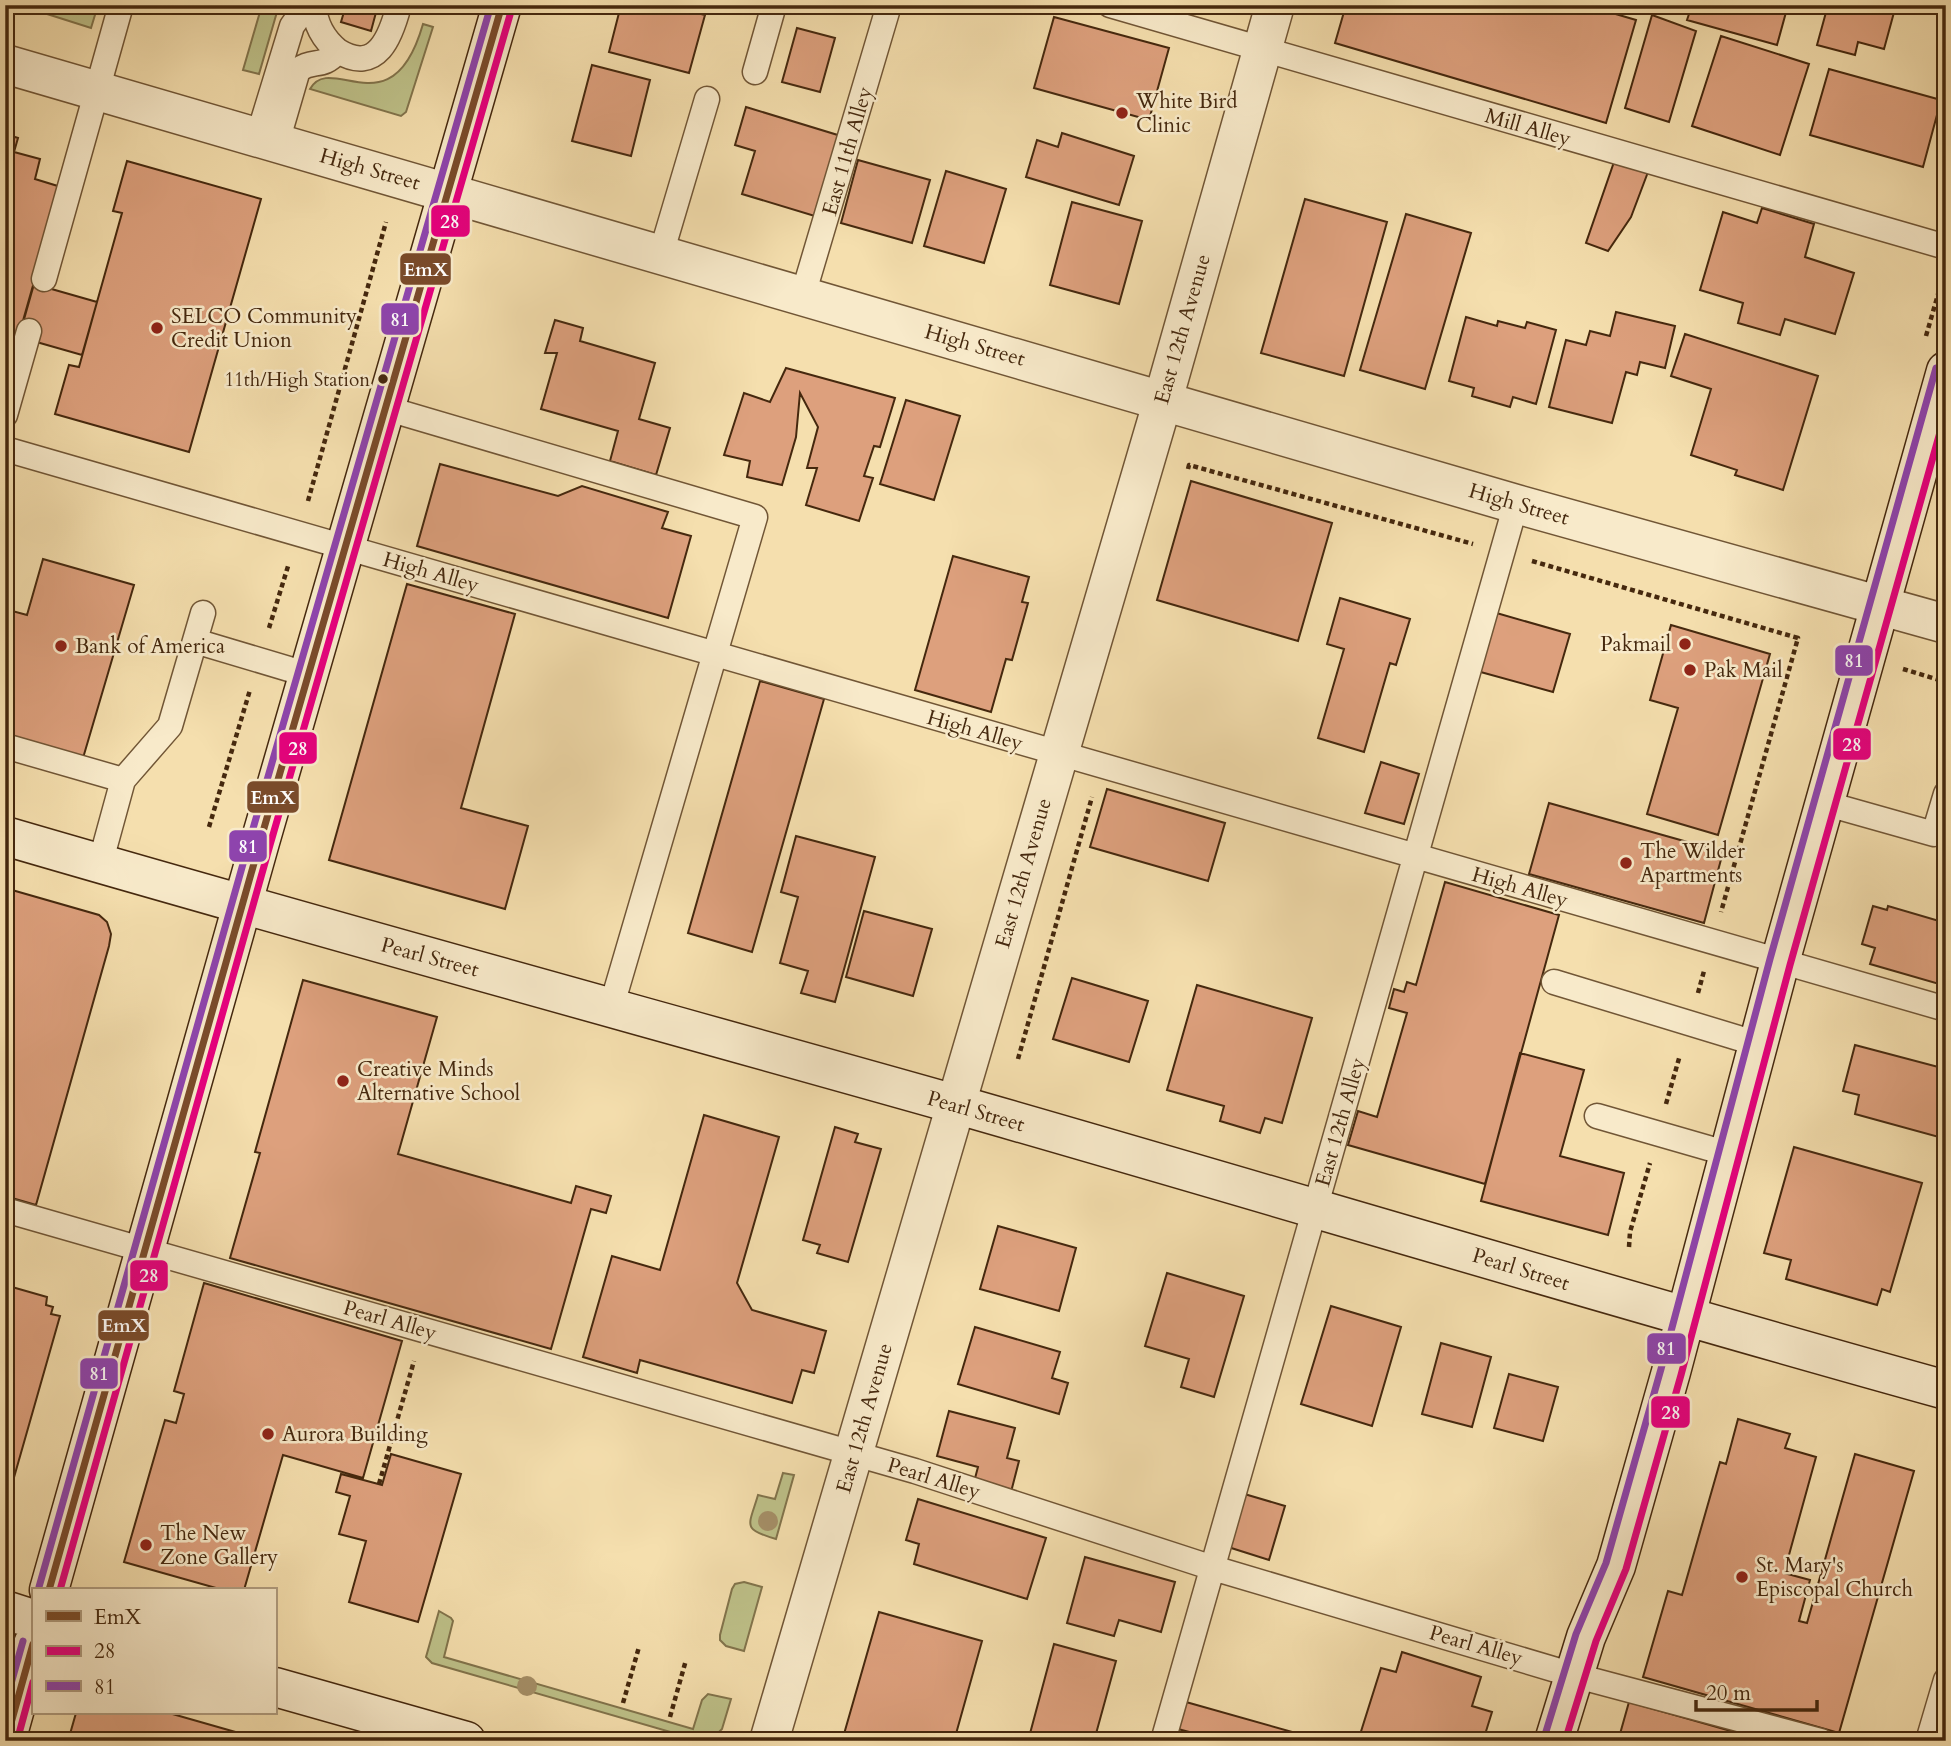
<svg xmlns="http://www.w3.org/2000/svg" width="1951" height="1746" font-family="Cardo,serif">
<rect width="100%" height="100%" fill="#f5dfae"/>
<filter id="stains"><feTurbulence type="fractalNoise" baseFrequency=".00286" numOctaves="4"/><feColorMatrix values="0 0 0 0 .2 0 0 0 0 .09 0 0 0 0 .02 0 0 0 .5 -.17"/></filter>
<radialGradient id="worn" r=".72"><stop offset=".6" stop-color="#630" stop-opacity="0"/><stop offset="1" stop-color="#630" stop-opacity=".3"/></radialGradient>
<path fill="#bec189" stroke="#82744c" stroke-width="2" d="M46 5 74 12 77 5H98L91 28 44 13Z
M262 5H279L259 74 243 70Z
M423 24 433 27 406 112 401 116 310 89C331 51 392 132 423 24Z
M783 1473 794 1475 776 1539C741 1529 749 1526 758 1495L775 1499Z
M744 1582 762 1587 744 1651 726 1646 720 1640V1635L732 1589 735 1584Z
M439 1611 451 1618 453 1621 444 1657 693 1729 702 1700 708 1694 731 1699 722 1729 712 1739 698 1740 432 1663 426 1657Z"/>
<path fill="#dda07d" stroke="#45280e" stroke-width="2" d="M346 5H378L371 31 341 22Z
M621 5H666L705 15 689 73 609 52Z
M1346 5H1585L1636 20 1606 123 1335 43Z
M1692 5H1788L1777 45 1687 20Z
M1828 5H1896L1884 49 1858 42 1855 55 1817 45Z
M1652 15 1696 31 1669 122 1625 108Z
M1054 17 1169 48 1149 120 1034 88Z
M797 28 835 38 820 92 782 82Z
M1721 36 1809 64 1780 155 1692 126Z
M592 65 650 80 631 156 572 141Z
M1829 69 1941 100 1923 167 1810 135Z
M746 107 841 136 818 217 742 194 755 151 735 145Z
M1062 133 1134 156 1119 205 1026 177 1037 140 1058 147Z
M5 134 18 138 14 152 40 159 35 179 61 187 5 384Z
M858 160 930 180 912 243 841 223Z
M127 161 261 199 189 452 55 414 69 365 79 367 97 302 122 213 113 211Z
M1614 162 1648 172 1631 217 1608 251 1586 243Z
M946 171 1006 189 984 263 924 246Z
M1305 199 1387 222 1344 376 1261 353Z
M1072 202 1142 221 1119 304 1050 285Z
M1762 208 1814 224 1805 257 1854 273 1835 334 1785 319 1780 335 1738 323 1743 303 1700 290 1723 212 1757 223Z
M1406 214 1471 233 1425 389 1360 370Z
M34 284 97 302 82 355 19 337Z
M1616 312 1675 326 1665 368 1640 362 1637 375 1626 372 1612 423 1549 407 1566 340 1586 345 1590 331 1610 336Z
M1466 317 1497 326 1498 321 1525 328 1527 322 1556 330 1536 404 1513 397 1510 407 1472 396 1474 388 1449 381Z
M555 320 583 328 580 341 655 363 639 419 670 428 656 475 610 461 618 431 541 409 557 353H545Z
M1685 334 1818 376 1783 490 1735 475 1737 470 1691 455 1711 389 1671 376Z
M786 368 895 398 880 447 874 446 864 476 873 478 859 521 806 505 817 468H807L818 427 800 393 796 437 782 485 747 477 750 461 724 455 744 393 770 402Z
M906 400 960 416 934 500 880 484Z
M440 464 558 496 582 486 668 512 662 528 691 536 668 618 417 546Z
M1191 481 1332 523 1298 641 1157 600Z
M1946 545V565L1940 563Z
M953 556 1029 577 1022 602 1028 603 1012 660 1006 659 991 712 915 690Z
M43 559 134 585 83 758 5 735V693L10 677 5 676V609L27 615Z
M407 584 515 614 461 808 528 826 505 909 329 860Z
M1340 598 1410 619 1396 665 1390 663 1364 752 1318 738 1344 649 1327 644Z
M1493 612 1570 634 1553 692 1477 671Z
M1671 625 1770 654 1718 835 1647 814 1678 708 1650 700Z
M760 681 824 699 752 952 688 933Z
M1381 762 1419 774 1404 824 1365 813Z
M1107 789 1225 823 1208 881 1090 847Z
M1549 803 1723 852 1704 923 1529 874Z
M796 836 875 857 835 1002 801 993 808 971 780 963 798 897 781 892Z
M1445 882 1559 915 1485 1184 1348 1145 1358 1111 1377 1117 1407 1013 1389 1008 1394 989 1404 992 1407 982 1416 985Z
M5 888 99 915 107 922 111 934 109 946 36 1205 5 1196Z
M1873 906 1887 910 1888 906 1946 923V986L1870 964 1875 948 1862 944Z
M864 911 932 929 913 996 846 977Z
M1072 978 1148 1001 1129 1062 1053 1039Z
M303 980 437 1017 398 1154 571 1203 576 1186 611 1196 606 1213 591 1209 551 1349 230 1258 260 1153 255 1152Z
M1197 985 1312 1018 1282 1123 1265 1118 1260 1133 1220 1121 1224 1106 1167 1090Z
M1855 1045 1946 1069V1139L1855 1114 1859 1095 1843 1091Z
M1520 1053 1584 1070 1560 1156 1624 1173 1608 1235 1481 1201Z
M704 1115 779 1137 737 1283 752 1310 826 1331 814 1373 802 1370 792 1403 640 1360 637 1373 583 1357 612 1256 660 1270Z
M835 1127 858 1134 855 1142 881 1149 848 1262 817 1253 820 1245 803 1240Z
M1794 1147 1922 1183 1890 1292 1882 1289 1877 1305 1786 1279 1791 1260 1764 1253Z
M998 1226 1076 1248 1059 1311 980 1289Z
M1167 1273 1244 1296 1214 1397 1181 1387 1189 1359 1145 1346Z
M204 1283 402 1341 363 1478 283 1455 244 1590H223L124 1562 165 1420 176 1423 184 1394 174 1391Z
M5 1285 47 1297 46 1305 53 1307 51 1314 60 1316 5 1509Z
M1331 1306 1401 1327 1372 1426 1301 1404Z
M975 1327 1060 1352 1052 1378 1068 1383 1059 1414 958 1384Z
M1441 1343 1491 1357 1472 1427 1422 1414Z
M1509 1374 1558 1387 1543 1441 1494 1428Z
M949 1411 1015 1428 1007 1458 1019 1461 1011 1492 974 1482 978 1467 937 1456Z
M1738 1419 1790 1434 1785 1448 1816 1457 1784 1573 1810 1580 1799 1621 1807 1623 1855 1454 1914 1471 1839 1733 1643 1677 1668 1591 1682 1595 1720 1462 1726 1464Z
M391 1454 461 1474 418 1622 349 1602 366 1541 339 1534 350 1496 336 1492 341 1474 382 1485Z
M1241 1493 1285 1506 1269 1560 1225 1546Z
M918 1499 1046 1538 1027 1599 914 1564 919 1544 906 1540Z
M1085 1557 1175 1582 1161 1632 1119 1620 1114 1636 1067 1623Z
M879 1612 982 1641 954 1741H842Z
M1054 1644 1116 1661 1094 1741H1028Z
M1402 1652 1481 1677 1472 1706 1492 1712 1483 1741H1358L1381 1668 1396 1672Z
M1186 1702 1310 1737 1309 1741H1191L1193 1733 1178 1729Z
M1629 1702 1766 1741H1618Z
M76 1713H169L253 1737 252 1741H68Z"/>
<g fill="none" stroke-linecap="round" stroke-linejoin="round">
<g stroke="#715636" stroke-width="27">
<path id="service" d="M314 5C315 24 323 39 338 51
M1110 5 1946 247
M755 72 774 5
M258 137 292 26 307 5
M277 142 298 70C315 58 321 70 338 51 377 75 391 36 399 5
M661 254 707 99
M44 279 121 5
M803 295 889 5
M385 408 755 517 611 1008
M5 415 29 331
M5 449 1946 1009
M195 641 309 675
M5 746 123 780
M1824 803 1934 834 1946 794
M100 864 123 780 170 726 203 613
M1554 982 1758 1044
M1597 1116 1729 1154
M5 1210 915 1471 1213 1568 1573 1675 1821 1741
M1163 1741 1516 504
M1928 1741 1946 1680"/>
</g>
<g stroke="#715636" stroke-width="41">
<path id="minor" d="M769 1741 1163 400 1275 5"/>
</g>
<g stroke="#715636" stroke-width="41">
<path id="tertiary" d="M5 64 1516 504 1946 624"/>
</g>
<g stroke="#45280e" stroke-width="41">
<path id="secondary" d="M5 836C323 929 643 1016 962 1106 1290 1200 1617 1299 1946 1390
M49 1590 260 842 502 5
M5 1610 33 1619
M275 1687 466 1741
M6 1741 33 1644
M1554 1741 1586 1637 1616 1566 1671 1372 1780 962 1946 371"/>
</g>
<path stroke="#45280e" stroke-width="4.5" stroke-dasharray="5 3.5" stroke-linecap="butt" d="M1926 336 1943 277
M1188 469 1189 465 1473 544
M308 501 386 222
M1532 561 1798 638 1721 912
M269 628 289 563
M1903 669 1946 682
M209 827 250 690
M1698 993 1704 971
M1018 1059 1092 797
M1666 1104 1680 1055
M1629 1247 1630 1232 1650 1163
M379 1484 414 1361
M623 1703 639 1647
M670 1717 686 1660"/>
<use href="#service" stroke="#f8eaca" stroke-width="24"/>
<use href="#minor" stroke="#f8eaca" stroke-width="38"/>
<use href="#tertiary" stroke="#f8eaca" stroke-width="38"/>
<use href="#secondary" stroke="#f8eaca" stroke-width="38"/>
<g stroke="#f8eaca" stroke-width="12">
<path id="bus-1" d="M49 1590 260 842 502 5
M6 1741 33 1644"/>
</g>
<g stroke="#f8eaca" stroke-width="12">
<path id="bus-2" d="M60 1590 270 845 512 8
M17 1741 33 1682
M1565 1741 1596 1641 1626 1569 1681 1375 1790 965 1946 411"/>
</g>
<g stroke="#f8eaca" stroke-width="12">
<path id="bus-3" d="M39 1587 250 839 491 5
M5 1705 23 1641
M1544 1738 1576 1634 1606 1563 1661 1369 1770 959 1936 368"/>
</g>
<use href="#bus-1" stroke="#7a4b2a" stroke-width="7"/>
<use href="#bus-2" stroke="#e5007d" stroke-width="7"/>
<use href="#bus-3" stroke="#8e44ad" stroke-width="7"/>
</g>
<g fill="#a58f67">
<circle cx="768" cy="1521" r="10"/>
<circle cx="527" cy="1686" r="10"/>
</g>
<g fill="#8f2418" stroke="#f8eaca" stroke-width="2.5">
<circle cx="1122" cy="113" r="7"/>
<circle cx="157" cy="328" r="7"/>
<circle cx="1685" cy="644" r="7"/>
<circle cx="61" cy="646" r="7"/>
<circle cx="1690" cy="670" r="7"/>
<circle cx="1626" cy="863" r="7"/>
<circle cx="343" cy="1081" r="7"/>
<circle cx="268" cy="1434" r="7"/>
<circle cx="146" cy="1545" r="7"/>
<circle cx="1742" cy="1577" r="7"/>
</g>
<circle fill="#45280e" stroke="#f8eaca" stroke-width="2.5" cx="383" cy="379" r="6"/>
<g text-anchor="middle" stroke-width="5" stroke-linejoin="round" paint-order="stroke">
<g font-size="19" fill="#45280e" stroke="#f8eaca" text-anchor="end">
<text x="370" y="386">11th/High Station</text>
</g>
<g font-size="21" fill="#45280e" stroke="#f8eaca" text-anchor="start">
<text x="1136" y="108">White Bird<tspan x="1136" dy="24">Clinic</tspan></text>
<text x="171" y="323">SELCO Community<tspan x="171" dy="24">Credit Union</tspan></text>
<text x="1671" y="651" text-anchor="end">Pakmail</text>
<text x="75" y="653">Bank of America</text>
<text x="1704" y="677">Pak Mail</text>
<text x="1640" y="858">The Wilder<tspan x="1640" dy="24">Apartments</tspan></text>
<text x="357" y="1076">Creative Minds<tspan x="357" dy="24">Alternative School</tspan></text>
<text x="282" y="1441">Aurora Building</text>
<text x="160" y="1540">The New<tspan x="160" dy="24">Zone Gallery</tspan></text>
<text x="1756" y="1572">St. Mary's<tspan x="1756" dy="24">Episcopal Church</tspan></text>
</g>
<g font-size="21" fill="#45280e" stroke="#f8eaca">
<text transform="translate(1528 127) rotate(16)" y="7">Mill Alley</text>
<text transform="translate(847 151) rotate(-74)" y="7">East 11th Alley</text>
<text transform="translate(370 169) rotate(16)" y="7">High Street</text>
<text transform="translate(1182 329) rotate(-74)" y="7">East 12th Avenue</text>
<text transform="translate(975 345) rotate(16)" y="7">High Street</text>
<text transform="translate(1519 504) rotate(16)" y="7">High Street</text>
<text transform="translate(431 572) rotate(16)" y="7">High Alley</text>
<text transform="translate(975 730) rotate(16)" y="7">High Alley</text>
<text transform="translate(1023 873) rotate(-74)" y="7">East 12th Avenue</text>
<text transform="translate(1520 887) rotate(16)" y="7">High Alley</text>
<text transform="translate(430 957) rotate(15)" y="7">Pearl Street</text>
<text transform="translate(976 1111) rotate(16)" y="7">Pearl Street</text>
<text transform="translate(1340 1122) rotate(-74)" y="7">East 12th Alley</text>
<text transform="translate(1521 1269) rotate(17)" y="7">Pearl Street</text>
<text transform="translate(390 1320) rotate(16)" y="7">Pearl Alley</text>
<text transform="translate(864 1418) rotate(-74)" y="7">East 12th Avenue</text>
<text transform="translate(934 1478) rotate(17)" y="7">Pearl Alley</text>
<text transform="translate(1476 1645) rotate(16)" y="7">Pearl Alley</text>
</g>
</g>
<g stroke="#f8eaca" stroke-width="2.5">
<rect x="430" y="204" width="41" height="34" rx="7" fill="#e5007d"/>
<rect x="399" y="252" width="53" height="34" rx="7" fill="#7a4b2a"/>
<rect x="380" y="302" width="40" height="34" rx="7" fill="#8e44ad"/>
<rect x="1834" y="644" width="40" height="33" rx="7" fill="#8e44ad"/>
<rect x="1832" y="727" width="40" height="34" rx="7" fill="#e5007d"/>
<rect x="278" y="731" width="40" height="34" rx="7" fill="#e5007d"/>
<rect x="246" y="780" width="54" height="34" rx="7" fill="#7a4b2a"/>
<rect x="228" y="829" width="40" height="34" rx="7" fill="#8e44ad"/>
<rect x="129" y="1259" width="40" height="33" rx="7" fill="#e5007d"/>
<rect x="97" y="1309" width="53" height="33" rx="7" fill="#7a4b2a"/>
<rect x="1646" y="1332" width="41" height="33" rx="7" fill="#8e44ad"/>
<rect x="79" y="1357" width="40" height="33" rx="7" fill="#8e44ad"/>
<rect x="1650" y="1395" width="41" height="34" rx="7" fill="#e5007d"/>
</g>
<g font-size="19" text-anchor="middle" font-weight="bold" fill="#fff">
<text x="450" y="228">28</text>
<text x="426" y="276">EmX</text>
<text x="400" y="326">81</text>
<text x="1854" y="667">81</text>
<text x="1852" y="751">28</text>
<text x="298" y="755">28</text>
<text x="273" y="804">EmX</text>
<text x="248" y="853">81</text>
<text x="149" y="1282">28</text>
<text x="124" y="1332">EmX</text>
<text x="1666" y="1355">81</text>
<text x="99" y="1380">81</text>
<text x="1671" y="1419">28</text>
</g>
<rect width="1951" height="1746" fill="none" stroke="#f5dfae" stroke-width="28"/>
<rect x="7" y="7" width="1937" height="1732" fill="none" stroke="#45280e" stroke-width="3.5"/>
<rect x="14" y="14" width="1923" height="1718" fill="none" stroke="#45280e" stroke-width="2"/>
<rect x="32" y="1588" width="245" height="126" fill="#f8eaca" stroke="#b09c7f" stroke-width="2"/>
<rect x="46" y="1611" width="35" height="10" fill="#7a4b2a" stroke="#b09c7f" stroke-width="2"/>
<text x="94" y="1624" font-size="21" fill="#45280e">EmX</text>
<rect x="46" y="1646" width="35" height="10" fill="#e5007d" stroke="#b09c7f" stroke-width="2"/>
<text x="94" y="1658" font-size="21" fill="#45280e">28</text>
<rect x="46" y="1681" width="35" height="10" fill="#8e44ad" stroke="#b09c7f" stroke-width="2"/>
<text x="94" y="1694" font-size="21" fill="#45280e">81</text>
<path d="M1696 1700v10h121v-10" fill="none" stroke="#45280e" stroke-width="3.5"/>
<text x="1706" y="1700" font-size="21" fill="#45280e" stroke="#f8eaca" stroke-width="5" paint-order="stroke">20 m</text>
<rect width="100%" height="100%" filter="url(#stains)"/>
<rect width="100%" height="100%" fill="url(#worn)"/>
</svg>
